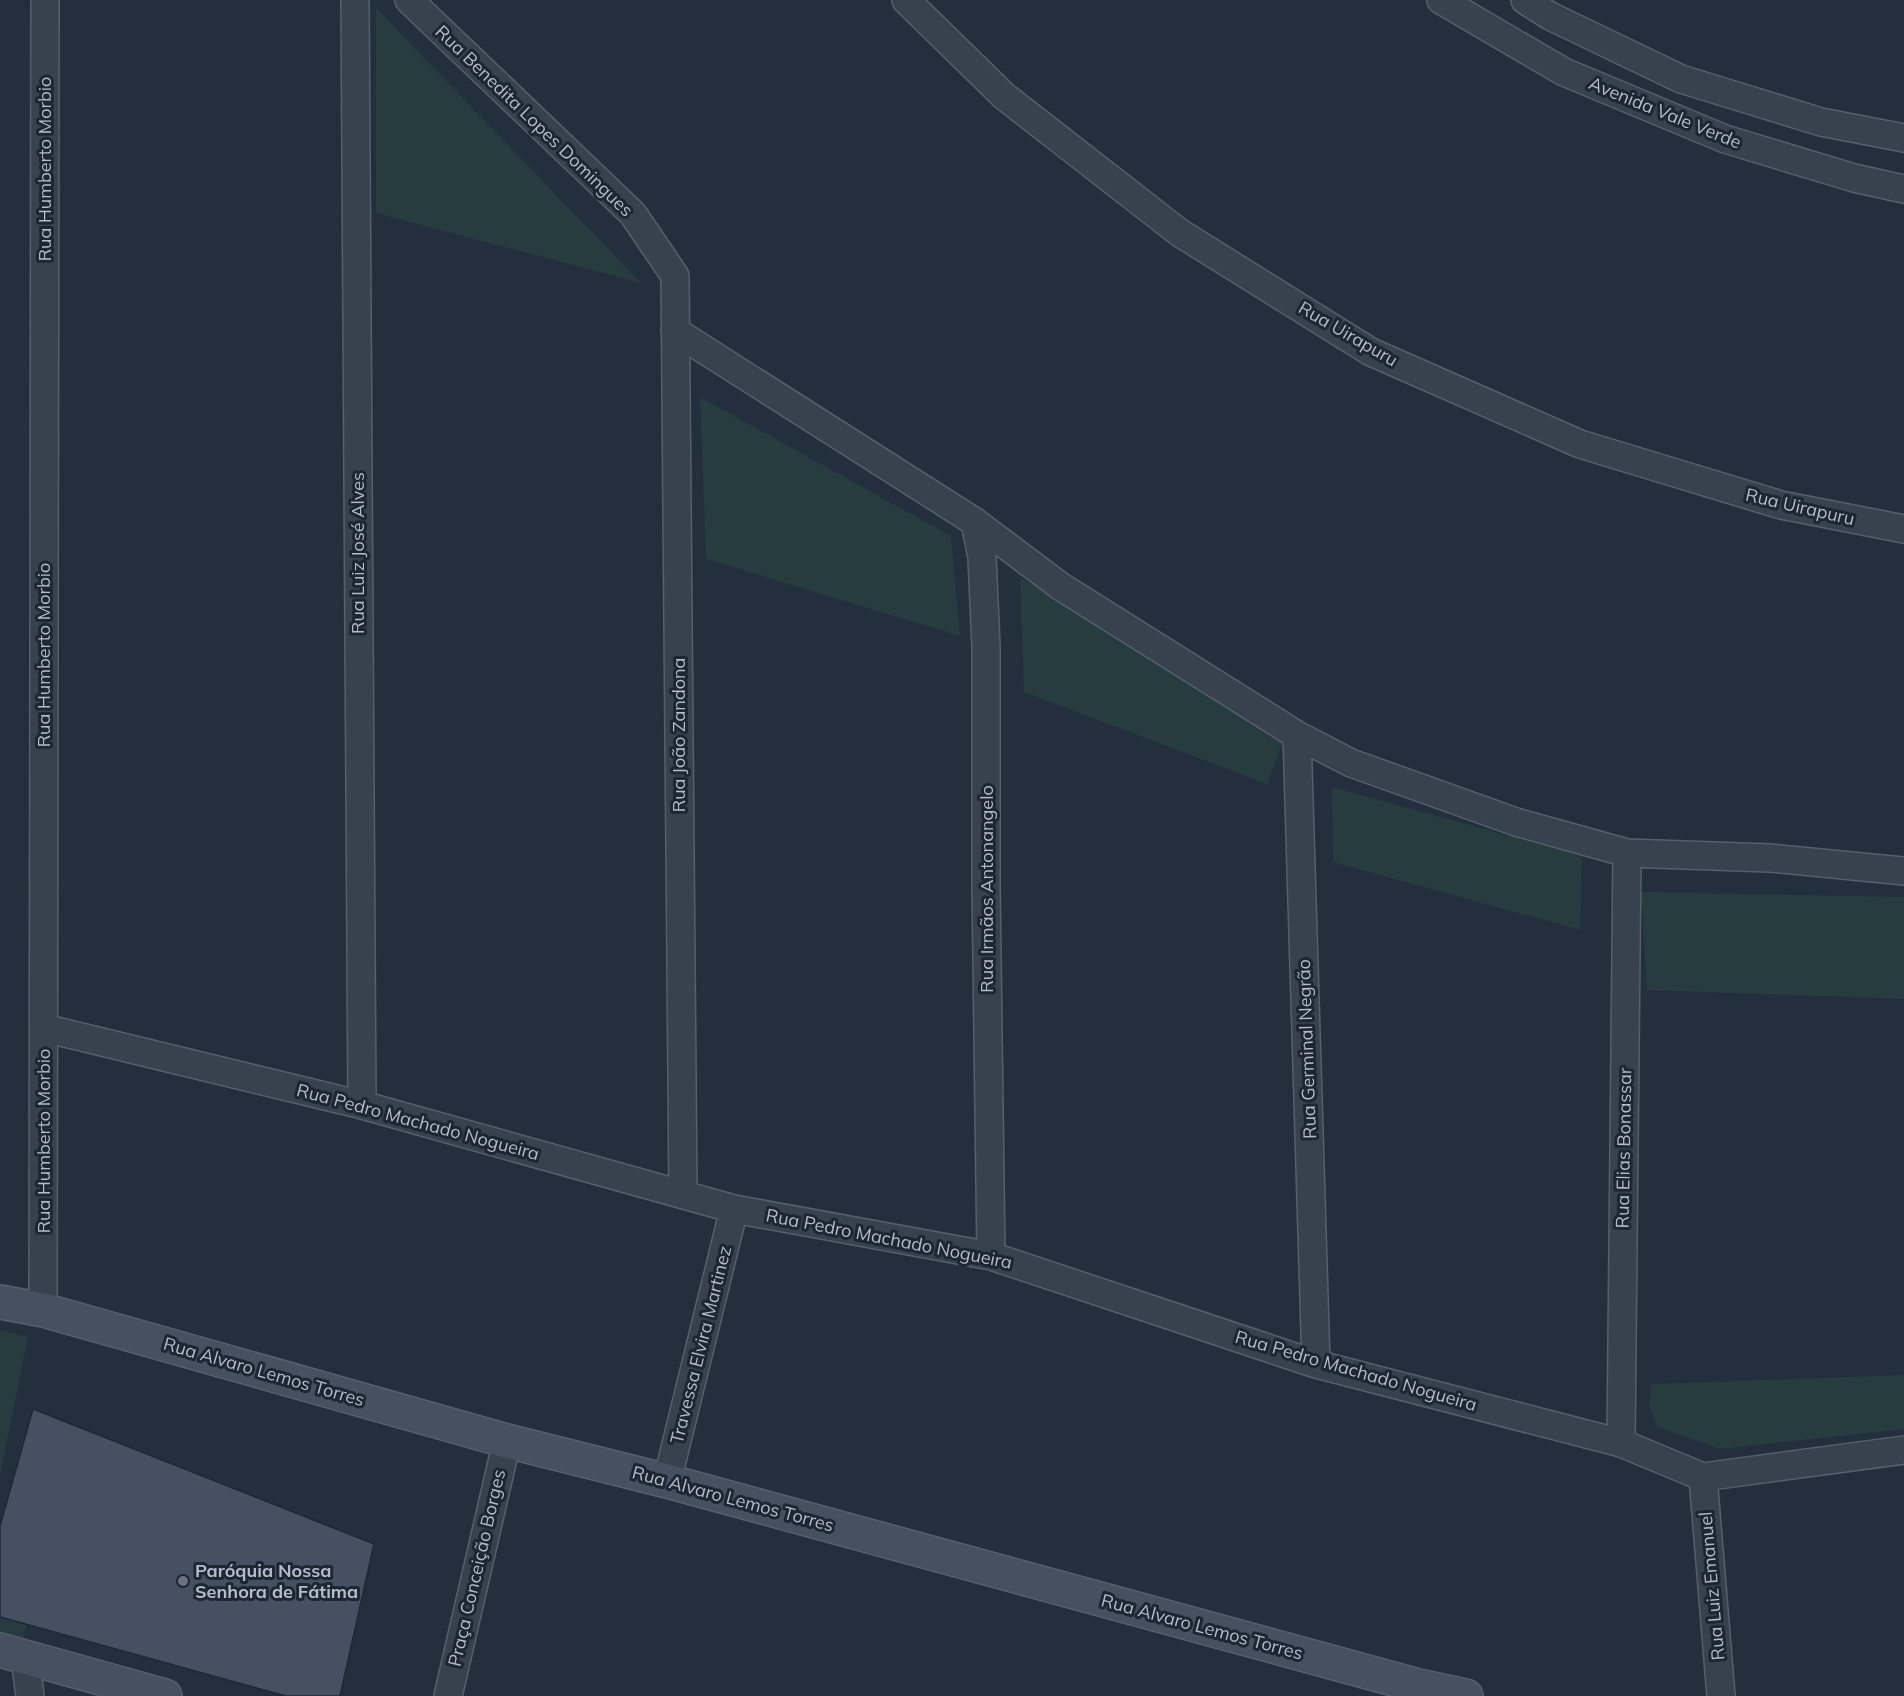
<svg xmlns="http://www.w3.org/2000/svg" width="1904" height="1696" font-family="Mulish,sans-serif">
<rect width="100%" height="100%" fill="#242f3e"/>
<path fill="#263c3f" d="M376 8 641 283 376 213Z
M700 397 951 536 960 636 706 559Z
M1020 577 1284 739 1267 784 1024 692Z
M1332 787 1582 856 1580 930 1333 862Z
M1641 892 1904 897V999L1647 990Z
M0 1330 28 1337 0 1475Z
M1904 1375V1429L1720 1449 1658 1427 1649 1406 1651 1384Z
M0 1565 37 1576 22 1646 0 1640Z"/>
<path fill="#455162" stroke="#1f2835" stroke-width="1.5" d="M33 1409 374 1544 340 1696H286L0 1617V1526Z"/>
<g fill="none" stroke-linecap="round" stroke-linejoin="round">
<g stroke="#565f6c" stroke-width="30">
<path id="street" d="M355 0 362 1105
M409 0 633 214 675 276 683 1194
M906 0 1004 96 1180 233 1371 352 1580 444 1781 505 1904 529
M1441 0 1564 72 1725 139 1854 178 1904 189
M1525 0 1550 16 1681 79 1821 122 1904 138
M675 331 975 522 1060 586 1297 735 1351 763 1516 822 1627 853 1770 858 1904 871
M975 522 982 557 986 647V885L991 1256
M1297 735 1316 1364
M44 1028 362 1105 734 1209 991 1256 1316 1364 1621 1443 1703 1477 1904 1450
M43 1310 45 0
M1621 1443 1627 853
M1703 1477 1721 1696
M667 1481 734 1209
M25 1657 30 1696
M448 1696 507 1441"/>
</g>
<g stroke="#565f6c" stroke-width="36">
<path id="secondary" d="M0 1302 43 1310 507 1441 667 1481 1419 1686 1466 1696
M0 1650 165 1696"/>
</g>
<use href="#street" stroke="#38414e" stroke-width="27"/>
<use href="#secondary" stroke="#465061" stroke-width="33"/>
</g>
<circle fill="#6b7280" stroke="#1d2633" stroke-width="2" cx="183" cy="1581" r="6"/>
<g text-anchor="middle" stroke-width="6" stroke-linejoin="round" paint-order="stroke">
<g font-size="18" fill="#b4bcc9" stroke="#1d2633">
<text transform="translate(1665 113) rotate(22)" y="6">Avenida Vale Verde</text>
<text transform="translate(534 121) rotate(44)" y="6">Rua Benedita Lopes Domingues</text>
<text transform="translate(45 169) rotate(-90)" y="6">Rua Humberto Morbio</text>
<text transform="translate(1348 334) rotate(30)" y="6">Rua Uirapuru</text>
<text transform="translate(1800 507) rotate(13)" y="6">Rua Uirapuru</text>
<text transform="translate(358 553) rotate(-90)" y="6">Rua Luiz José Alves</text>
<text transform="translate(44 655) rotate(-90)" y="6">Rua Humberto Morbio</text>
<text transform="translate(679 735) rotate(-90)" y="6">Rua João Zandona</text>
<text transform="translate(987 889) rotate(-90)" y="6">Rua Irmãos Antonangelo</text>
<text transform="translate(1307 1049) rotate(-92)" y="6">Rua Germinal Negrão</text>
<text transform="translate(418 1122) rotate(15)" y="6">Rua Pedro Machado Nogueira</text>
<text transform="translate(44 1141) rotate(-90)" y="6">Rua Humberto Morbio</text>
<text transform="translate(1624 1148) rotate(-89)" y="6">Rua Elias Bonassar</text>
<text transform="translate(889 1239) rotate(11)" y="6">Rua Pedro Machado Nogueira</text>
<text transform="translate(701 1345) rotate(-76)" y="6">Travessa Elvira Martinez</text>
<text transform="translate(1356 1371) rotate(16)" y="6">Rua Pedro Machado Nogueira</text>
<text transform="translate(264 1372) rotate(16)" y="6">Rua Alvaro Lemos Torres</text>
<text transform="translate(733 1499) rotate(15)" y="6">Rua Alvaro Lemos Torres</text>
<text transform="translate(477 1568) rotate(-77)" y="6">Praça Conceição Borges</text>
<text transform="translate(1712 1586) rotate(-95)" y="6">Rua Luiz Emanuel</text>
<text transform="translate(1202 1627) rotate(15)" y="6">Rua Alvaro Lemos Torres</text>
</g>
<g font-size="18" font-weight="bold" fill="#b4bcc9" stroke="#1d2633" text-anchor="start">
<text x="195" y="1577">Paróquia Nossa<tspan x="195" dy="21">Senhora de Fátima</tspan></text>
</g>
</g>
</svg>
